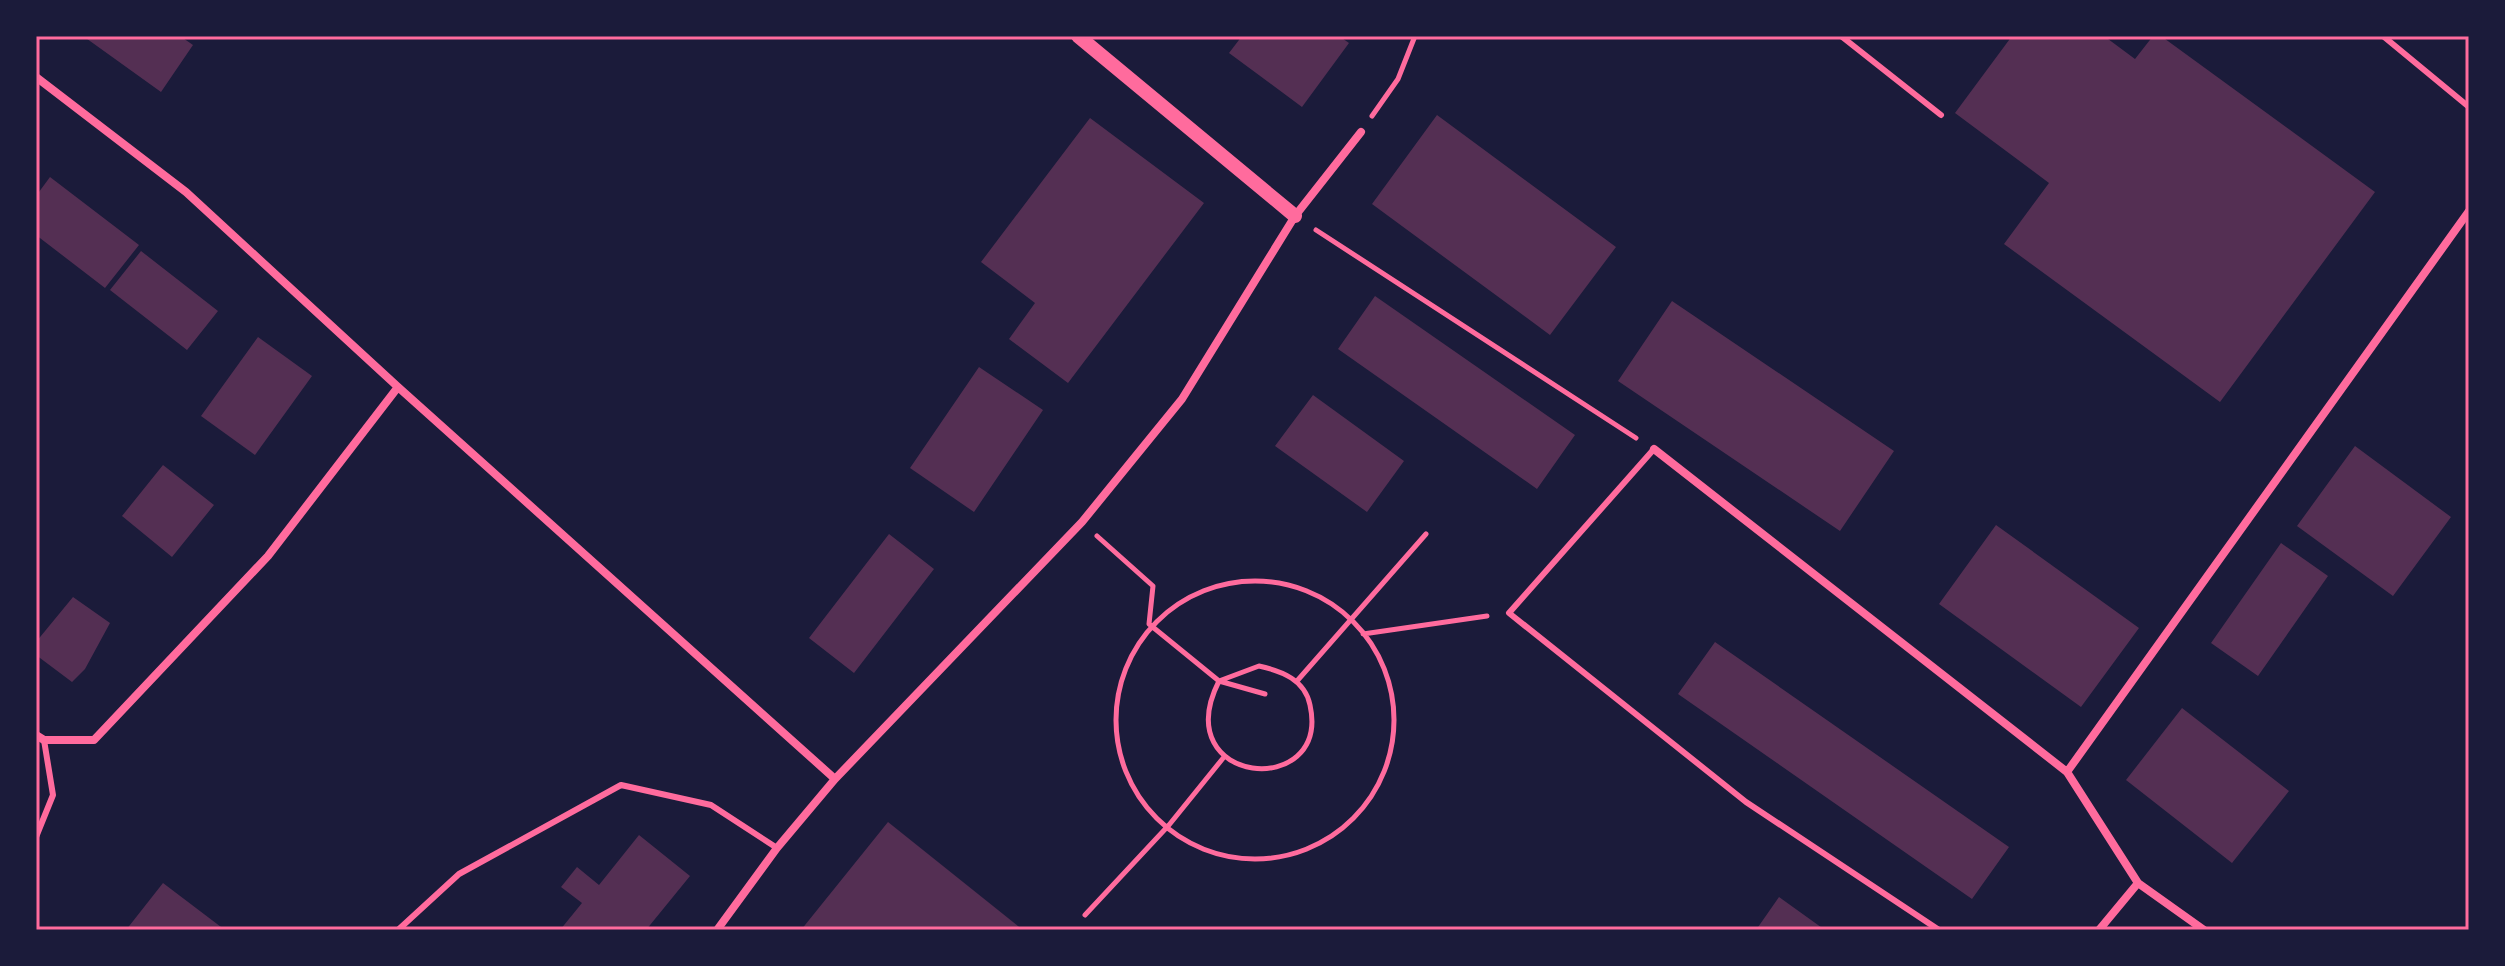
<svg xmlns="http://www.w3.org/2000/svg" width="2505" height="966" font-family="'Nunito Sans',sans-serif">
<rect width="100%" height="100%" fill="#1b1b3a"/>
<path fill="#542f53" d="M83 36H180L193 45 161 92Z
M1242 36H1339L1349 43 1302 107 1229 53Z
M2012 36H2104L2135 59 2153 36H2161L2375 192 2220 402 2004 244 2049 183 1955 113Z
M1437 115 1616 247 1550 335 1372 204Z
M1090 118 1204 203 1068 383 1009 339 1035 303 981 262Z
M50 177 139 245 105 288 36 235V196Z
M141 251 218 311 187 350 110 290Z
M1375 296 1575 435 1537 489 1338 349Z
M1672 301 1894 451 1840 531 1618 381Z
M258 337 312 376 255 455 201 416Z
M979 367 1043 410 974 512 910 468Z
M1313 395 1404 461 1367 512 1275 446Z
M2355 446 2451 517 2393 596 2297 526Z
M163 465 214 505 172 557 122 516Z
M1996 525 2139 628 2081 707 1939 604Z
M889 534 934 569 854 673 809 638Z
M2281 543 2328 576 2258 676 2211 643Z
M73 597 110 623 85 669 72 682 36 655V642Z
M1715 642 2009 847 1972 899 1678 694Z
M2182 708 2289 791 2232 863 2126 780Z
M888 822 1023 930H801Z
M639 835 690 876 646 930H560L582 903 561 887 577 867 599 885Z
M163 883 225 930H126Z
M1779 897 1825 930H1756Z"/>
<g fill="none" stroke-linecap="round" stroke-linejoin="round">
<path stroke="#ff6b9d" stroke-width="5" d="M1372 116 1398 79 1415 36
M1316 230 1636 438
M1097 536 1153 586 1149 624 1219 681 1265 694
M1116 720a139 139 0 1 1 278 0a139 139 0 1 1-278 0Z
M1363 634 1487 616
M1259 666C1282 671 1305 680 1310 705 1331 800 1166 786 1219 681Z
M1297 681 1426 534
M1085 915 1169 825 1224 757"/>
<path stroke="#ff6b9d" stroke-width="6" d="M1841 36 1941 115
M2383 36 2469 107
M1654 449 1509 613 1746 802 1939 930
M36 837 53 795 44 740
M398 930 459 874 621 785 711 805 777 848"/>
<path stroke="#ff6b9d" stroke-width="8" d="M36 77 186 192 398 387 835 779
M1654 449 2067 772 2138 883
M36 735 44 740H94L268 556 398 387
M2067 772 2469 211
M717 930 777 848 835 779 1082 522 1182 399 1295 216 1361 132
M2099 930 2138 883 2204 930"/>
<path stroke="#ff6b9d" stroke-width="14" d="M1078 36 1295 216"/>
</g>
<rect width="2505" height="966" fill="none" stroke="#1b1b3a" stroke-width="76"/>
<rect x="38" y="38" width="2429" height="890" fill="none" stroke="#ff6b9d" stroke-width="3"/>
</svg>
